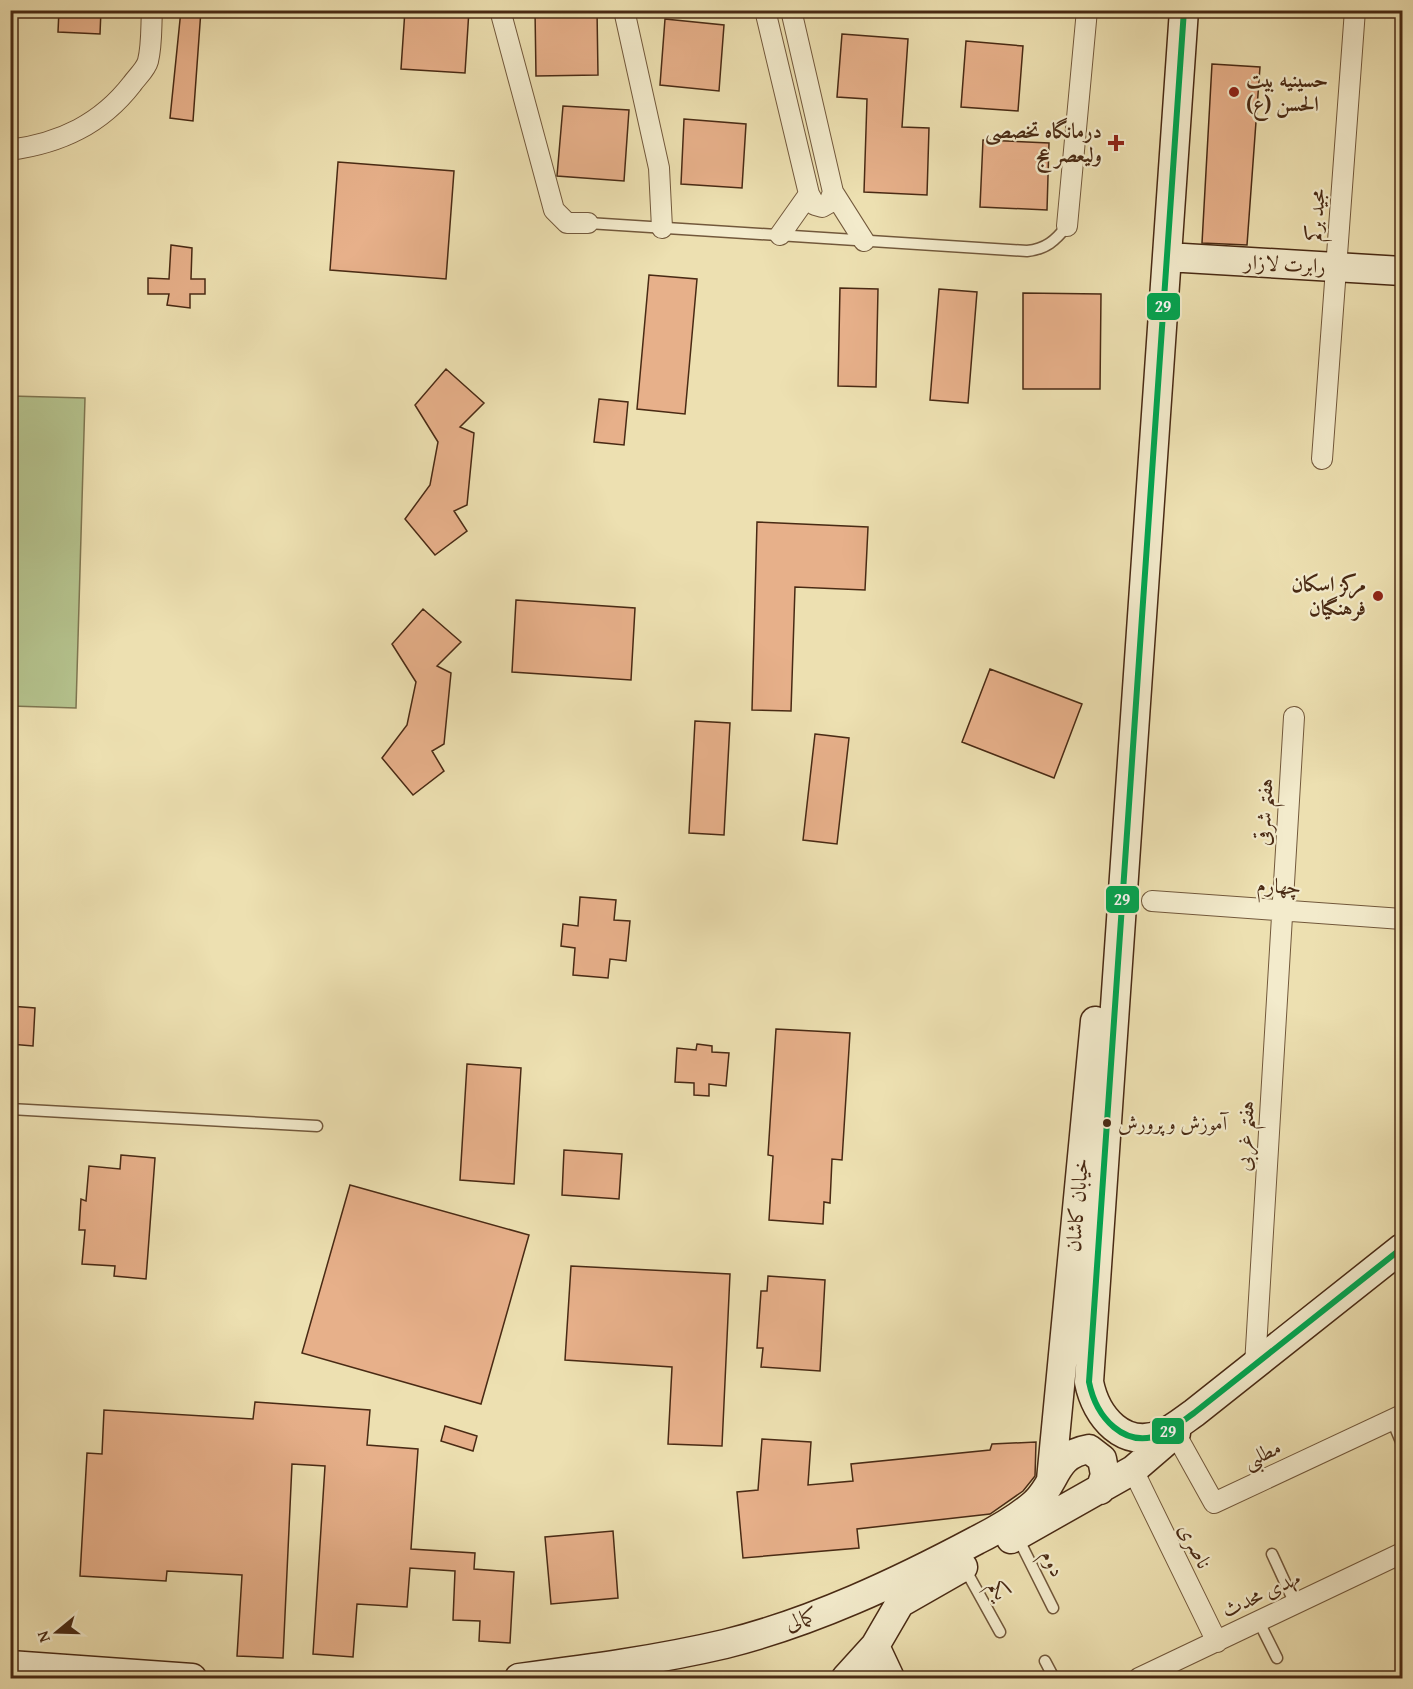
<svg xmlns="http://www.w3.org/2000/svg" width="1413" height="1689" font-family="'Gentium Book Plus',Amiri,serif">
<rect width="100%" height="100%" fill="#ede0b1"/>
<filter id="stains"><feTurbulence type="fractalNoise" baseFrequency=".00333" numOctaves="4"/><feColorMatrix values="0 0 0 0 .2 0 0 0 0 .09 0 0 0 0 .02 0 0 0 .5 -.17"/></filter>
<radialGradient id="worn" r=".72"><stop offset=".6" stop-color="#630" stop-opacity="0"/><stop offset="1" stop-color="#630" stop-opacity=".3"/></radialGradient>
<path fill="#b5c38e" stroke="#7f7651" stroke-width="1.5" d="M11 396 85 398 76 708 11 706Z"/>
<path fill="#e7b08a" stroke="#492a14" stroke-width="1.5" d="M59 10H101L100 34 58 32Z
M181 10H201L193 121 170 118Z
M405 10H469L465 73 401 69Z
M535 10H597L598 75 536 76Z
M665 19 724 25 719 91 660 85Z
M842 34 908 39 902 127 929 128 927 195 864 192 867 99 837 97Z
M966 41 1023 46 1018 111 961 107Z
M1212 64 1260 67 1247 245 1202 243Z
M563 106 629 110 624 181 557 176Z
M684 119 746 124 742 188 681 184Z
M983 140 1049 143 1047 210 980 207Z
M338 162 454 171 446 279 330 270Z
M171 245 192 248 191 279H205V294H190V308L167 305 169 294H148V278L169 279Z
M649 275 697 279 685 414 637 409Z
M840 288 878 289 876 387 838 386Z
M939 289 977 292 968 403 930 400Z
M1023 293 1101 294 1100 389H1023Z
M446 369 484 403 460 427 474 433 467 505 454 511 467 531 435 555 405 519 430 485 438 442 415 405Z
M599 399 628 402 624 445 594 442Z
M757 522 868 527 865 590 795 587 791 711 752 710Z
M516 600 635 608 631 680 512 672Z
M423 609 461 642 437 666 451 673 444 744 432 751 444 771 413 795 382 758 407 725 416 682 392 644Z
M990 669 1082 704 1054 778 962 742Z
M695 721 730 723 724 835 689 833Z
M815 734 849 738 837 844 803 840Z
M580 897 616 900 614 920 630 921 626 961 610 959 608 978 573 975 575 948 561 946 563 924 578 926Z
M10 1006 35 1008 33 1046 10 1044Z
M776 1029 850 1033 842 1160 832 1159 830 1203 824 1202 823 1224 769 1220 773 1156 768 1155Z
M697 1044 712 1046V1052L729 1053 726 1086 709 1084V1096L694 1095V1083L675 1082 677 1048 696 1050Z
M467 1064 521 1068 514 1184 460 1180Z
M564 1150 622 1154 619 1199 562 1195Z
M121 1155 155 1158 146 1279 114 1276 115 1266 82 1264 85 1230H79L81 1199 86 1201 89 1166 120 1169Z
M350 1185 529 1235 481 1404 302 1353Z
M571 1266 730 1274 722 1446 668 1444 672 1367 565 1360Z
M768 1276 825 1280 820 1371 761 1367 763 1348H757L761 1291H767Z
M255 1402 370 1410 367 1445 418 1449 411 1549 475 1553 474 1569 514 1572 510 1643 479 1641 480 1621 453 1620 455 1571 410 1568 407 1607 357 1604 353 1657 313 1654 325 1466 292 1464 283 1658 237 1656 242 1575 167 1571 166 1581 80 1576 87 1453 102 1454 104 1410 253 1419Z
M445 1426 477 1436 473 1451 441 1441Z
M762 1439 811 1442 808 1485 853 1481 851 1464 990 1450 992 1444 1036 1442 1035 1476 1023 1491 990 1514 857 1529 859 1548 743 1558 737 1492 758 1490Z
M613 1531 618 1598 551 1604 545 1537Z"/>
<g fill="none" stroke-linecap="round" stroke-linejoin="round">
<g stroke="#72583b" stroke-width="13">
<path id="lane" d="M588 223 1027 251C1046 249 1055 241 1067 226
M10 1109 317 1126
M1392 1420 1402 1444
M1017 1536 1053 1608
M1272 1554 1295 1604
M964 1567 1000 1632
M1259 1622 1277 1658
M1045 1661 1054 1678"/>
</g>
<g stroke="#72583b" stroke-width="22">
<path id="street" d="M500 10 554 210 567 223H588
M624 10 659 168 662 228
M765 10 809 194 815 205 822 207 829 203 833 192
M791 10 833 192 864 241
M10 150C61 143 101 124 132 84 137 77 146 69 148 61 152 45 151 27 152 10
M1067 226 1087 10
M780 235 809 194
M1322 459 1355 10
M1152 901 1402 919
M1255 1365 1294 717
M1175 1433 1214 1503 1402 1415
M1133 1470 1217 1642
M1139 1678 1402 1553"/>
</g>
<g stroke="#492a14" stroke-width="31">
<path id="secondary" d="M1184 10 1089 1382C1096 1417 1124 1450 1162 1434 1173 1429 1184 1420 1194 1413L1402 1248
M1167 257 1402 271
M1051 1480 1095 1021
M1011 1539 1133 1470 1176 1433
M875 1646 890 1678
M10 1665 192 1678
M519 1678C588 1669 657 1660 725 1644 813 1622 898 1582 977 1540 997 1530 1018 1518 1035 1503 1058 1481 1053 1455 1089 1449L1102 1459 1105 1475 1100 1490
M846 1678 875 1646 900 1603 963 1567"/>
</g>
<use href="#lane" stroke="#f3ebcc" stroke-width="10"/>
<use href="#street" stroke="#f3ebcc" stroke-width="20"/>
<use href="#secondary" stroke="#f3ebcc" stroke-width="28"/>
<g stroke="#f3ebcc" stroke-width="10">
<path id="bus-1" d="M1184 10 1089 1382C1096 1417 1124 1450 1162 1434 1173 1429 1184 1420 1194 1413L1402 1248"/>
</g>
<use href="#bus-1" stroke="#00a651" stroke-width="6"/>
</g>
<g fill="#8f2418" stroke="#f3ebcc" stroke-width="2">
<circle cx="1234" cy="92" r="6"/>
<path d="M1113 134h6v6h6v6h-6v6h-6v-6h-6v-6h6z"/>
<circle cx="1378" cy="596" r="6"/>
</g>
<circle fill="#492a14" stroke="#f3ebcc" stroke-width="2" cx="1107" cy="1123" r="5"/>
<g text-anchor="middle" stroke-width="4.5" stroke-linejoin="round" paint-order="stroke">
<g font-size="20" fill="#492a14" stroke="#f3ebcc" text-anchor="start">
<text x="1118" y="1130">آموزش و پرورش</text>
</g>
<g font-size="21" font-weight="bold" fill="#492a14" stroke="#f3ebcc" text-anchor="end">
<text x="1246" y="87" text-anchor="start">حسینیه بیت<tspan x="1246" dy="24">الحسن (ع)</tspan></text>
<text x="1102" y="138">درمانگاه تخصصی<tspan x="1102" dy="24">ولیعصر عج</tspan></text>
<text x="1366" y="591">مرکز اسکان<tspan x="1366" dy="24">فرهنگیان</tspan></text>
</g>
<g font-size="21" fill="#492a14" stroke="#f3ebcc">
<text transform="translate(1316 215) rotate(-86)" y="7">مجید برکم</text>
<text transform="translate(1285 264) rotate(3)" y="7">رابرت لازار</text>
<text transform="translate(1264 812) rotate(-87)" y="7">هفتم شرقی</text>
<text transform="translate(1279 886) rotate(4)" y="7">چهارم</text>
<text transform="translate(1245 1136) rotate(-87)" y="7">هفتم غربی</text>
<text transform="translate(1077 1205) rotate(-85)" y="7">خیابان کاشان</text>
<text transform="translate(1262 1454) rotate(-25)" y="7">مطلبی</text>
<text transform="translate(1195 1546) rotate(63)" y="7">ناصری</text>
<text transform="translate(1053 1563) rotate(63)" y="7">دوم</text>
<text transform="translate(999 1590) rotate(62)" y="7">یکم</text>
<text transform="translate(1261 1594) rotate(-25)" y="7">مهدی محدث</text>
<text transform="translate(801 1619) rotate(-18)" y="7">کمالی</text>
</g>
</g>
<g stroke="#f3ebcc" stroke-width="2">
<rect x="1146" y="292" width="35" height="29" rx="6" fill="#00a651"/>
<rect x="1105" y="885" width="35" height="29" rx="6" fill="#00a651"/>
<rect x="1151" y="1417" width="34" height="28" rx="6" fill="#00a651"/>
</g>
<g font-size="16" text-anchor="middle" font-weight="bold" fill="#fff">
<text x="1163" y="312">29</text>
<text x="1122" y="905">29</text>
<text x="1168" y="1437">29</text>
</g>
<rect width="1413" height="1689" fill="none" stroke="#ede0b1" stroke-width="36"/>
<rect x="12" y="12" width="1389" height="1665" fill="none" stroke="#492a14" stroke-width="3"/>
<rect x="18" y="18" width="1377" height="1653" fill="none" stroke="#492a14" stroke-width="1.5"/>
<g transform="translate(57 1632) rotate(251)" stroke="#f3ebcc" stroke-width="4.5" paint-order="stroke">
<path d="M0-4.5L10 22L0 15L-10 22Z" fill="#492a14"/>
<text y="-9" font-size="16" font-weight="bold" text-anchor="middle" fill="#492a14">N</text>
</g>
<rect width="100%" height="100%" filter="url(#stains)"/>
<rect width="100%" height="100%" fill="url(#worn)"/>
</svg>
